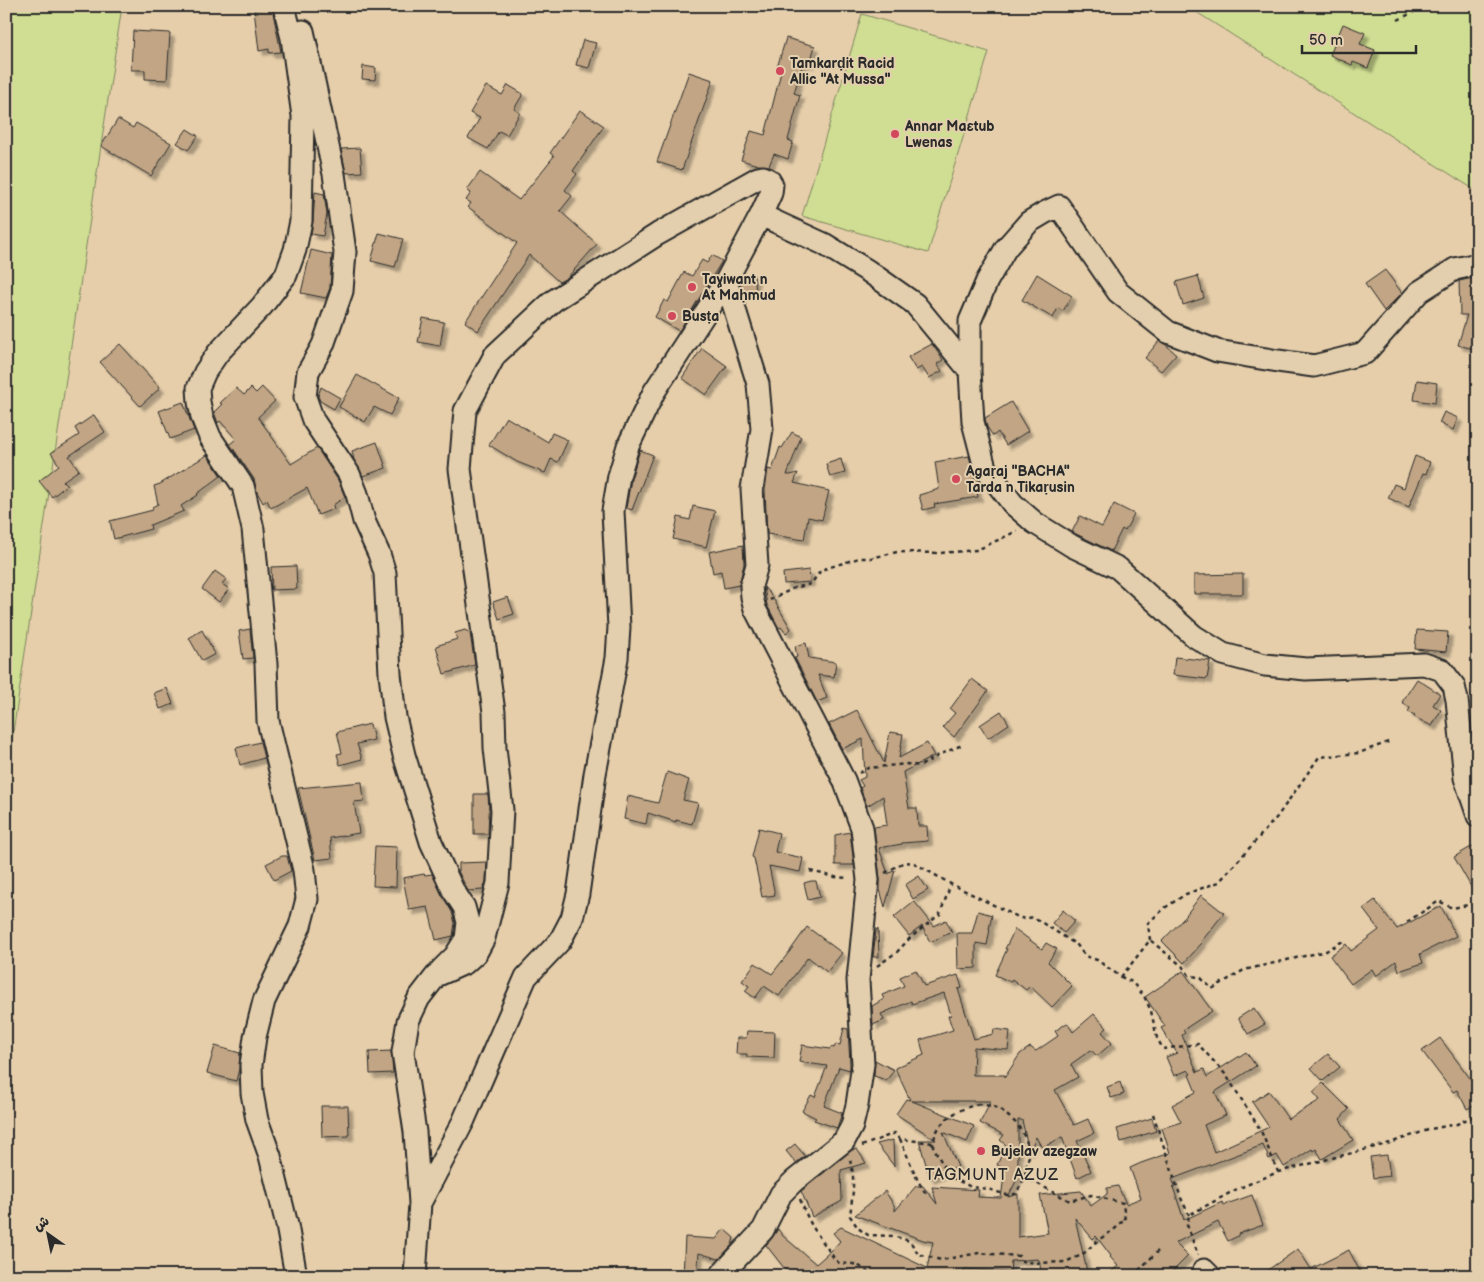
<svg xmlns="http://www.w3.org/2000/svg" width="1484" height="1282" font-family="'Balsamiq Sans','Playpen Sans Arabic',sans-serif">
<defs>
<filter id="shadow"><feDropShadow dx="4.5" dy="4.5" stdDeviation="1" flood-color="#0004"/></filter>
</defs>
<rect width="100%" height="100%" fill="#e6ceaa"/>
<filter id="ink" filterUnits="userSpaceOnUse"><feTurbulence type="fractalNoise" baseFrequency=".02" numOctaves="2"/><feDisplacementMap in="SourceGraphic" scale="10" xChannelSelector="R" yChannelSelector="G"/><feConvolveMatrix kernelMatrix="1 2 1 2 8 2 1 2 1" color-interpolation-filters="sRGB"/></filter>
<g filter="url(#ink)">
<path fill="#cfde92" stroke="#7d845e" d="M6 6H122L6 779Z
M1187 6H1478V192Z
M862 14 989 52 928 253 802 216Z"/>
<path fill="#c1a584" stroke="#2b2b2b" filter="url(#shadow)" d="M272 8 281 52 269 53V49L259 51 254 10Z
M1343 24 1365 33 1360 44 1375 50 1368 68 1353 62 1352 65 1330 55Z
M133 31 170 33 167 80 145 79V70H131Z
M786 38 815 46 810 63H803L794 93 800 95 788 140 793 142 788 159 774 154 769 166 758 165 741 160 751 131 765 135 781 72 776 71Z
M583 40 596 43 589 68 576 65Z
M363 66 376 68 375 80 362 79Z
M689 72 713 80 682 170 657 162Z
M508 85 523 94 514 109 520 113 507 135 499 131 488 149 468 138 480 118 470 113 486 86 502 95Z
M580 110 604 126 573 171 577 174 565 190 572 196 560 211 597 244 567 278 559 282 529 255 478 331 465 322 517 243 468 207 471 203 466 200 471 193 467 190 480 172 519 200 554 156 550 153Z
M118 119 133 128 136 123 171 143 151 176 101 146Z
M187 129 198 136 188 150 177 143Z
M360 148 362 172 346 173 341 149Z
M315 192 324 194 327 214 323 236 311 234 313 221Z
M379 233 403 239 395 267 371 261Z
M311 250 332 255 330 288 326 298 301 293Z
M712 255 722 261 679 331 655 317 664 300 668 302 684 272 692 276 702 260 707 263Z
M1385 270 1402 293 1384 311 1365 284Z
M1037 274 1072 296 1063 311 1058 308 1053 318 1022 300Z
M754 275 756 291 743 292 740 281 743 276Z
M1198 276 1204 298 1183 305 1176 282Z
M1478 277V350L1458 345 1467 315H1460L1459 281Z
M423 318 444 322 440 346 418 342Z
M1159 341 1166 345 1176 354 1161 371 1145 358Z
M120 344 160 388 140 406 100 362Z
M932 344 943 360 937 364 942 371 929 378 922 367 916 370 908 357Z
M702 348 727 366 706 395 682 378Z
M357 375 399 398 390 415 374 407 365 422 339 407Z
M1417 380 1437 383 1435 403 1414 400Z
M262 387 275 401 258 417 291 464 317 448 338 480 345 497 333 505 334 509 318 515 307 488 271 508 267 500 263 503 257 492 254 479 230 444 236 439 220 421 218 423 214 412 222 404 220 403 236 388 244 395 251 388 256 393Z
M321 387 340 398 334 409 320 401 318 396Z
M183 402 194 430 170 439 159 411Z
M1011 402 1028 431 1006 445 998 432 993 436 987 427 985 418Z
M1444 412 1458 418 1453 430 1439 423Z
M94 415 105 432 69 456 79 470 63 481 67 485 52 497 39 481 59 465 51 453 79 435 75 428Z
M506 417 548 442 552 433 568 440 558 462 551 459 545 473 517 462 489 445Z
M792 432 801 437 787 475H790L798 473 794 483 829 491 822 520 808 517 804 540 767 534 765 490 768 469 772 470 780 447 782 448Z
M377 442 386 468 363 476 354 460 352 451Z
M640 450 653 455 632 510 626 508 631 479Z
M207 455 221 476 197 494 198 495 181 506 184 511 150 525 151 529 114 539 110 521 153 510 152 507 158 504 154 486 160 484Z
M969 456 974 474 978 497 934 504 935 507 923 510 919 495 939 489 935 462Z
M1415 456 1430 462 1426 474 1423 473 1409 507 1388 498 1394 484 1404 488Z
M841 459 845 473 830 477 826 464Z
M1114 504 1134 514 1125 531 1122 529 1111 551 1072 532 1080 516 1102 527Z
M693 506 715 511 706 547 673 539 678 517 690 520Z
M743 545 744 564 739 585 724 588 721 571 713 573 709 552Z
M296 566 297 589 272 590 271 567Z
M809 570 810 582 784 584 783 573Z
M215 571 226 579 222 584 229 589 219 602 202 589Z
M1243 574V594H1194V575Z
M764 587 771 595 791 629 786 633 781 627 779 628 767 605Z
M508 597 514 614 499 619 493 602Z
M250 629 253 658 243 659 239 631Z
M202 630 215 654 202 661 189 638Z
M465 630 470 633 475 665 444 674 436 646 457 639 455 633Z
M1417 630 1448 632 1446 652 1415 649Z
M806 643 809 658 836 662 834 677 818 675 827 698 817 702 795 658 797 657 795 646Z
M1175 657 1210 661 1207 679 1173 675Z
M972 679 988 691 954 737 943 727 955 713 950 709Z
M1417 679 1440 694 1433 705 1441 710 1432 726 1414 717 1415 715 1408 712 1410 708 1402 702Z
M167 688 173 704 160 709 154 693Z
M857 710 884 763 890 732 903 734 899 758 927 743 934 756 903 772 909 808H917L918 826H927L928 841 902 843V844L879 848 888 874 895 870 885 907 880 890V879L874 827 887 825 883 796 867 806 860 788 863 786 859 780 865 777 863 739 842 749 829 724Z
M1001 711 1009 724 988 738 980 725Z
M370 724 374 740 357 744 362 759 340 765 337 754 342 753 337 732Z
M260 742 264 758 240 765 236 748Z
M667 772 689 780 683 800 698 803 692 824 676 820V822L648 813 646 824 624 819 628 796 658 803Z
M362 782 364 801 354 802 359 833 330 838 332 858 315 860 298 788Z
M474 794H488L489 810 488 834H474Z
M759 828 779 833 775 852 803 858 800 872 769 866 775 895 762 897 754 858 752 857Z
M850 832 854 865H835V835Z
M1478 843V899L1454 857Z
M375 846 397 847 396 887 373 886Z
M282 856H287L291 871 274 880 266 864Z
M487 862 486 881 483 890 468 891 458 871H459V863Z
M424 874 425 875 432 874 442 895 452 912 455 923 453 936 436 940 428 907 409 910 403 878Z
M919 876 928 890 913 899 905 885Z
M811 881H816L820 897 808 900 804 883Z
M1201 895 1224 913 1201 942 1202 943 1184 963 1162 941 1187 915H1186Z
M1375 900 1397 929 1441 906 1456 936 1420 954 1423 963 1399 971 1396 961 1376 976 1372 969 1351 984 1330 956 1346 944 1351 951 1379 930 1363 909Z
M914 901 934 926 946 920 952 932 930 942 922 926 909 936 894 917Z
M1063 910 1075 921 1064 933 1052 923Z
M978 911 992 915 989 929H990L987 945 976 943V968L958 969 957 933H972Z
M807 927 842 953 827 972 808 957 779 996 764 986 755 998 745 991 749 986 742 981 755 963 772 974 790 951Z
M878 929 879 957H873L876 930Z
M1015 929 1042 949 1046 943 1057 949 1048 962 1072 986 1052 1007 1030 986 1026 990 1012 979 1011 982 995 975 1007 949H1005Z
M916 970 924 986 958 975 962 988 958 989 974 1039 993 1034 994 1029 1010 1031 1008 1050 974 1047 973 1075H1005V1077L1020 1054 1030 1047 1036 1051 1058 1036 1055 1031 1067 1023 1073 1032 1094 1014 1107 1028 1102 1032 1112 1043 1097 1056 1091 1050 1071 1064 1078 1077 1055 1090 1074 1125 1088 1119 1094 1133 1077 1141 1091 1171 1077 1178 1062 1137 1042 1148 1036 1137 1029 1152 1022 1120H1018V1177L1008 1197 1018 1194V1237L1048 1233 1040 1195 1081 1191 1091 1206 1107 1194V1188L1118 1186 1126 1204 1141 1198 1130 1168 1141 1163 1170 1153 1162 1128 1181 1122 1172 1105 1196 1092 1189 1075 1191 1074 1188 1070 1174 1076 1166 1057 1177 1053 1161 1028 1165 1026 1145 997 1183 971 1212 1011 1183 1030 1185 1033 1182 1035 1197 1072 1204 1069 1207 1077 1246 1052 1256 1066 1215 1092 1226 1115 1204 1125 1214 1152 1269 1127 1252 1102 1269 1091 1288 1119 1320 1100 1313 1092 1323 1083 1349 1109 1340 1119 1353 1140 1322 1159 1316 1149 1313 1151 1312 1149 1284 1167 1277 1155 1269 1159 1263 1145 1172 1179 1175 1186 1173 1187 1184 1220 1222 1202 1224 1205 1252 1195 1263 1225 1238 1234V1236L1228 1241 1218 1222 1175 1243 1188 1256 1168 1276H1106L1118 1266 1110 1257 1111 1256 1096 1236 1093 1239 1075 1218 1088 1276H1042L1039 1260 1038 1259 1011 1261 1010 1272 964 1269V1276H793L784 1268 766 1245 772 1238 778 1229 783 1236 816 1264 833 1249 840 1241 833 1233 841 1227 927 1268 933 1242 923 1240 855 1215 885 1191 895 1207V1211L916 1186H923L937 1204 932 1187 979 1190 978 1197 1001 1198 1005 1169 997 1165 1006 1145 1000 1140 1004 1135 980 1123 991 1101H912L974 1126 967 1142 943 1132 958 1167 930 1179 919 1140H936L896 1114 906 1099 910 1100 895 1068 924 1055 920 1040 953 1030 948 1016 951 1015 944 993 912 1004 911 1001 881 1014 884 1020 873 1025 872 1006 884 999 882 995 904 986 900 977Z
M1254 1008 1265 1024 1248 1034 1238 1018Z
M844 1028 848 1029 850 1063V1070L839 1067 824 1106 842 1113 837 1128 814 1120 816 1118 802 1111 811 1095 815 1097 827 1066 799 1062 802 1045 830 1049 831 1047 834 1048 836 1044 840 1045Z
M747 1031 775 1032 774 1058 747 1057V1054H736L737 1038H746Z
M1440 1038 1478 1089V1103L1467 1109 1457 1090 1453 1092 1422 1051Z
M215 1046 240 1053 239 1069 236 1081 207 1073Z
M391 1051 393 1073 370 1074 369 1052Z
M1328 1054 1340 1067 1323 1081 1311 1068Z
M875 1060 894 1070 886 1081 883 1079 874 1076Z
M1120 1082 1124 1094 1111 1098 1107 1087Z
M321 1106H348L349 1136 322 1137Z
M1152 1118 1156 1131 1121 1142 1117 1129Z
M893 1140 894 1166 877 1144Z
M795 1144 805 1156 796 1163 786 1151Z
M857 1149 866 1163 841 1170 842 1201 812 1217 801 1191 852 1150Z
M1387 1155 1390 1176 1373 1178 1370 1157Z
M724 1229 734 1238 732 1245 719 1259 699 1253 697 1276H683L685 1237 716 1239Z
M1298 1249 1311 1269 1349 1250 1362 1276H1259Z"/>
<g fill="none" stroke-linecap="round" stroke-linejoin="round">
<g stroke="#2b2b2b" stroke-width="25">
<path id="minor" d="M284 6 292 38 303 116 301 221 295 250 286 275 262 306 218 353 205 372 198 388 199 402 202 417 210 437 243 486 253 529 266 664 268 721 304 870 307 899 300 926 264 1001 255 1037 251 1065 252 1093 257 1120 270 1156 287 1225 296 1276
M303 31 334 174 345 252 342 291 323 345 308 372 305 397 313 420 349 474 357 494 364 521 379 554 385 573 390 674 395 717 404 755 431 842 453 890 464 907 468 922 466 939 455 956 441 970
M761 215 824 244 868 271 915 304 970 371 973 422 985 468 1013 504 1035 523 1072 546 1118 568 1194 636 1223 654 1265 665 1306 669 1424 664 1442 670 1454 686 1457 700 1465 778 1478 816
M970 371V321L987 281 1006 248 1029 222 1044 213 1059 206 1118 292 1168 332 1217 351 1278 361 1314 366 1365 353 1419 292 1455 269 1478 264
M1204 1270 1210 1276
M415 1276 420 1203 415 1132 403 1052 408 1021 419 998 436 976 465 963 476 953 484 938 498 883 502 810 495 748 494 712 460 469 465 411 495 355 553 301 658 234 758 178 763 177 769 180 772 185 771 193 761 215 726 281 654 392 628 446 619 476 613 511 619 627 617 658 595 774 578 894 572 918 560 941 526 977 463 1122 420 1203
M720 1276 763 1230 781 1194 794 1181 844 1141 852 1126 857 1105 863 1064 858 980 868 880 862 828 844 780 755 609 752 597 751 586 757 565 752 489 762 429 758 384 726 281"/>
</g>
<path stroke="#2b2b2b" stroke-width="2.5" stroke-dasharray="4 4" stroke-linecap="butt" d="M1398 20 1425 6
M770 600 794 588 811 584 821 570 859 558H871L897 552 940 553 977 550 1017 531
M859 773 868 768 907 764 920 766 939 755 962 745
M810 871 835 877 849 878
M885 873 904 862 914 863 951 884 1016 916 1024 919 1033 917 1077 945 1085 956 1097 960 1121 977 1132 982 1144 996 1151 1011 1157 1038 1163 1049 1198 1044 1226 1075 1247 1108 1261 1131 1278 1172 1237 1189 1189 1215 1187 1225 1198 1255
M1407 922 1439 901 1452 908 1478 903
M1150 940 1148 923 1166 907 1186 894 1219 882 1277 817 1319 757 1359 753 1391 741
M877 966 897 952 910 938 940 914 951 884
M1121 977 1150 940 1182 966 1189 975 1201 978 1212 989 1244 970 1326 951 1343 941
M978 1104 991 1106 1000 1109 1017 1124 1026 1139 1029 1156 1026 1166 1025 1177 1016 1194 1007 1195 988 1189 971 1187 951 1177 946 1171 933 1146C935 1121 956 1110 978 1104Z
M1153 1114 1181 1198 1189 1215
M900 1139 918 1181 926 1194
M862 1146 895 1133 900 1139 933 1143
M850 1160 853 1173V1191L850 1216 858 1228 868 1235 893 1236 910 1241 918 1254 941 1260 979 1253 1019 1256 1022 1261 1036 1263 1065 1262 1082 1255 1097 1241 1116 1228 1120 1223 1125 1221 1123 1203 1091 1195 1070 1201 1025 1177
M1278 1172 1387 1144 1431 1129 1457 1124 1478 1114
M800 1199C807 1218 813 1229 825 1245 830 1252 833 1258 840 1264 856 1262 860 1266 873 1276
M1133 1276 1158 1251"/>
<use href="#minor" stroke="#e3cfad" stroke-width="21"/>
</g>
</g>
<g fill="#d1495b" stroke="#e3cfad" stroke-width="2">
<circle cx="780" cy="71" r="5"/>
<circle cx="895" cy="134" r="5"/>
<circle cx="692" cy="287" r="5"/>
<circle cx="672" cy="316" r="5"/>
<circle cx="956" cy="479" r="5"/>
<circle cx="981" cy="1151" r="5"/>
</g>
<g text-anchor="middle" stroke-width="4" stroke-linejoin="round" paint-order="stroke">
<g font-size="14" font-weight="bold" fill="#2b2b2b" stroke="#e3cfad" text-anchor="start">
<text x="790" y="68">Tamkarḍit Racid<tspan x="790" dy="16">Allic "At Mussa"</tspan></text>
<text x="905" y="131">Annar Maɛtub<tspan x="905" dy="16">Lwenas</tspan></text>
<text x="702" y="284">Taɣiwant n<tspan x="702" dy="16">At Maḥmud</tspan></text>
<text x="682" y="321">Busṭa</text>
<text x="966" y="476">Agaṛaj "BACHA"<tspan x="966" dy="16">Tarda n Tikaṛusin</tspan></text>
<text x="991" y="1156">Bujelav azegzaw</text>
</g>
<g font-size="16" letter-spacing="1" fill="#2b2b2b" stroke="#e3cfad">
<text x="992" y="1180">TAGMUNT AZUZ</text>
</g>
</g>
<rect width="1484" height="1282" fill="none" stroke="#e3cfad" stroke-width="25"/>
<rect x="12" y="12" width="1459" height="1257" fill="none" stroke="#2b2b2b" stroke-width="2" filter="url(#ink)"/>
<g transform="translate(48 1234) rotate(327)" stroke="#e3cfad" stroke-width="4" paint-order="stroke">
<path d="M0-4L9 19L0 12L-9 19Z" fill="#2b2b2b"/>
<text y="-8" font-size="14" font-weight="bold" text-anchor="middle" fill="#2b2b2b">ش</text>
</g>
<path d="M1302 45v8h114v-8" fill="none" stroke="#2b2b2b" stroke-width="2.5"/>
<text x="1309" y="45" font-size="15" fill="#2b2b2b" stroke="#e3cfad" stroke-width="4" paint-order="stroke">50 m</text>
</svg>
